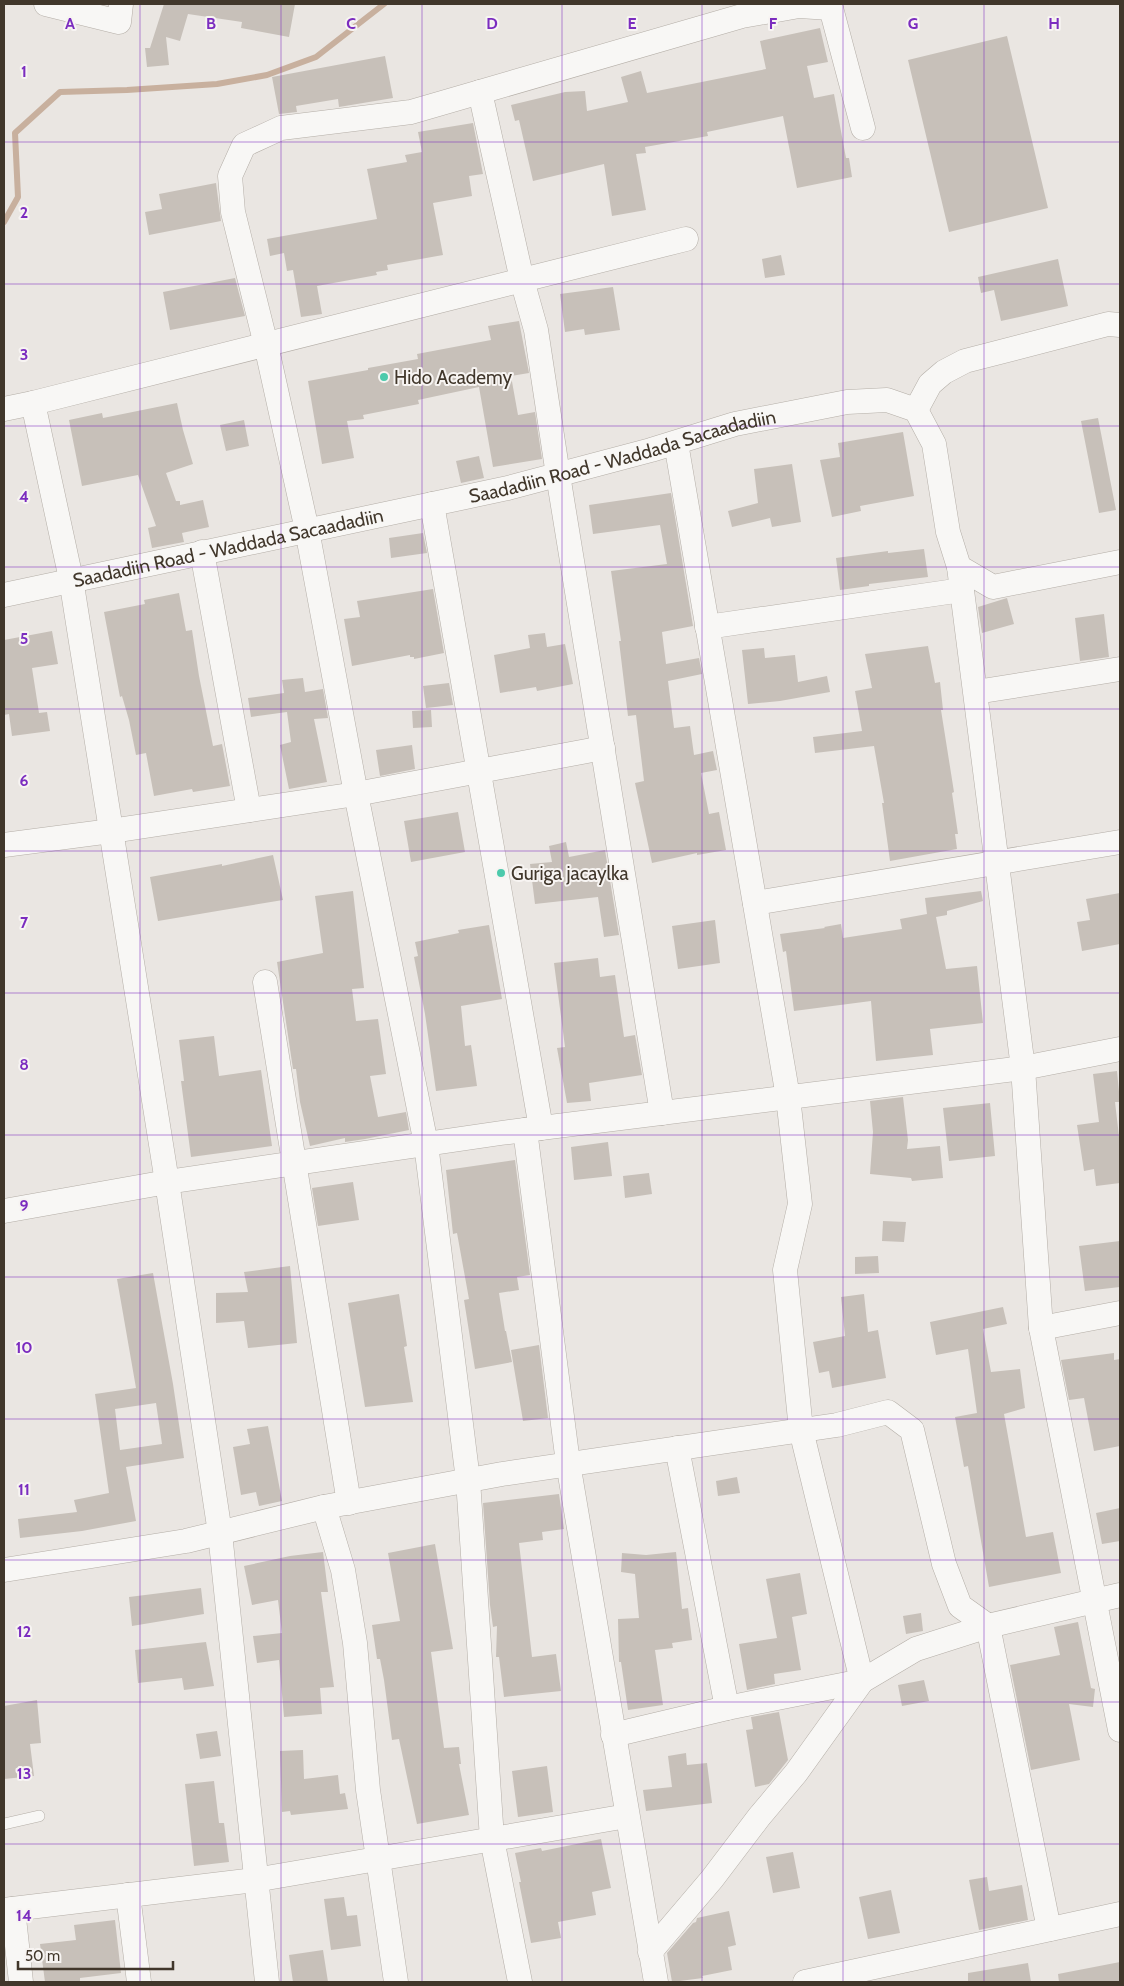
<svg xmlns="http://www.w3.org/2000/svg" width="1124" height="1986" font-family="Cabin,sans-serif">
<rect width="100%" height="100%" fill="#eae6e2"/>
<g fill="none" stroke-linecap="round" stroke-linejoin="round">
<path stroke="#c8b09e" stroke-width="6" d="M4 222 18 197 15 133 60 92 127 90 217 84 267 75 316 57 384 4"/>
</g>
<path fill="#c7c0b9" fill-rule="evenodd" d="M164 4H295L289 37 241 28 242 22 188 14 180 41 166 37 169 65 147 67 145 48H150Z
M820 28 828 62 807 66 814 98 834 94 846 158H849L852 177 797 188 783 116 707 132 708 136 645 147 646 153 636 154 646 210 612 216 604 164 533 181 519 120 515 121 511 105 565 92 585 91 587 111 628 102 621 77 641 71 647 93 766 69 760 41Z
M1007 36 1048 208 949 232 908 60Z
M385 56 393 98 339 107 338 99 296 106 297 112 279 114 272 77Z
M473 123 483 174 469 176 472 196 433 203 443 255 387 265 388 270 376 272 377 275 317 286 322 314 301 317 293 270 287 271 284 253 270 256 267 239 377 219 367 169 407 162 405 155 422 152 418 132Z
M216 183 221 221 149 235 145 212 162 209 159 194Z
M781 255 785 275 765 278 762 259Z
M1058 259 1068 306 1001 321 994 290 981 293 978 277Z
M235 278 245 316 170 330 163 292Z
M613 287 620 330 585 335 584 329 565 332 560 294Z
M519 321 529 373 511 376 518 415 535 412 542 459 493 467 479 387 418 400 419 404 363 415 364 419 347 421 354 458 322 464 308 381 368 370V368L418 359 417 354 491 340 488 326Z
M177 403 183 430 193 464 166 473 176 501H180V505L203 500 209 527 182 533 184 542 152 548 148 528 156 526 138 475 82 486 69 420 102 413 103 418Z
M1098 418 1116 510 1099 513 1081 421Z
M244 420 249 446 226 451 220 425Z
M903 432 914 496 860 506 861 511 832 517 820 460 840 457 838 443Z
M479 456 484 478 461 483 456 461Z
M792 464 801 522 772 527 770 518 732 527 728 511 758 503 754 469Z
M671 493 693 626 662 632 666 664 699 658 702 674 668 681 674 728 690 726 694 755 713 751 717 770 701 773 709 814 719 812 726 850 697 855V853L652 863 635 783 644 781 636 715 628 716 619 641H621L611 571 667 564 660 525 593 534 589 505Z
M423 533 427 553 391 558 389 538Z
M924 549 928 577 869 584V586L840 590 836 558 888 551V553Z
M433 589 444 653 414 659V657H410V655L352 666 344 619 360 617 357 601Z
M179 593 186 631 192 630 199 676 213 746 222 744 230 786 193 792 192 789 154 796 146 753 136 755 129 720 122 696 120 697 104 612 145 604 144 600Z
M1007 598 1014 624 982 633 978 607Z
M1104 614 1109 657 1080 661 1075 618Z
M52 631 58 664 32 668 39 713 47 712 50 731 12 736 9 714 4 715V640Z
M545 633 547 647 565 644 573 684 537 691 536 687 500 693 494 655 530 648 528 635Z
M928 646 935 683 940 682 943 710H941L954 792 952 793 958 834H955L957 849 890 861 882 803H884L874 746 815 753 813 737 862 731 855 691 872 688 865 654Z
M764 648 765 658 795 655 798 682 827 676 830 692 780 701 748 704 742 650Z
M303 678 305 692 323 689 328 718 314 719 327 782 289 789 280 745 291 742 287 712 251 717 248 698 284 693 282 680Z
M449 683 453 705 426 708 423 686Z
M431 710 432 727 413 728 412 711Z
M412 745 415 769 380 776 376 750Z
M458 812 465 852 411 862 404 821Z
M566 842 569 857 605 850 619 935 604 937 598 897 535 904 530 864 552 862 549 846Z
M273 855 283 900 158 921 150 877 222 864V866Z
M353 891 364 988 352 989 356 1021 378 1019 386 1074 370 1076 378 1117 406 1112 409 1130 365 1139 345 1142V1138L310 1146 300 1102 296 1069H293L277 962 323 953 315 896Z
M981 891 983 901 947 911V915L936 917 946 969 977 966 983 1023 930 1029 933 1055 876 1061 871 1001 794 1011 786 951 783 952 780 934 825 928 824 927 841 924 843 938 902 929 900 919 927 914 925 898Z
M1120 893V944L1082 951 1077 922 1090 920 1086 899Z
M715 920 720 963 678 969 672 926Z
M489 925 502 999 461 1006 465 1046 471 1045 477 1086 436 1091 425 1014 414 957 418 956 415 942 459 933 458 930Z
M598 958 600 977 615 975 624 1037 635 1035 642 1075 589 1083 591 1101 567 1103 557 1048 565 1047 554 963Z
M214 1036 219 1076 261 1070 272 1146 191 1157 181 1081H184L179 1040Z
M1117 1071 1120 1102H1115L1120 1145V1183L1096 1186 1094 1169 1084 1171 1077 1125 1099 1122 1093 1074Z
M903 1097 908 1140 907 1149 940 1146 943 1178 912 1181 911 1178 870 1174 873 1132 870 1101Z
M990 1103 995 1156 949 1161 943 1108Z
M608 1142 612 1176 574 1180 571 1147Z
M515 1160 530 1275 517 1277 519 1290 499 1293 505 1331H506L512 1362 475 1369 464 1300 469 1299 457 1233 453 1234 446 1170Z
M649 1173 652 1194 625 1198 623 1176Z
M353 1182 359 1220 318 1226 312 1188Z
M883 1221 906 1222 904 1242 882 1241Z
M1120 1241V1287L1085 1291 1079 1246Z
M878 1256 879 1273 855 1274V1257Z
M290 1266 297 1343 248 1348 244 1321 216 1323V1293L248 1292 244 1272Z
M153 1273 173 1384 184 1458 126 1467 136 1521 82 1531 20 1538 18 1519 77 1512 74 1500 109 1493 95 1394 136 1388 117 1279ZM156 1403 162 1444 120 1450 115 1409Z
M399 1294 407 1346 404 1347 413 1402 365 1407 348 1303Z
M864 1294 868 1332 878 1330 886 1378 832 1388 829 1371 819 1373 813 1342 845 1336 841 1297Z
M1003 1307 1007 1324 983 1329 991 1372 1020 1369 1025 1408 1004 1414 1026 1537 1053 1532 1061 1573 989 1587 968 1466 964 1467 955 1417 977 1413 968 1349 936 1355 930 1322Z
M539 1345 548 1418 523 1421 511 1350Z
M1114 1353V1360L1120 1359V1446L1094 1451 1084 1398 1069 1400 1061 1360Z
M268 1426 282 1501 259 1506 256 1492 241 1495 233 1447 250 1444 247 1429Z
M737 1477 740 1493 718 1496 716 1481Z
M559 1494 564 1529 542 1532 543 1540 519 1543 532 1657 556 1654 561 1691 504 1697 499 1657H496L497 1626 493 1627 490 1605 483 1503Z
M1120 1508V1541L1102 1544 1096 1513Z
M435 1544 453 1649 431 1652 444 1748 459 1747 461 1764H459L469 1815 417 1824 399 1739 392 1740 384 1680 380 1659H377L372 1625 400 1621 388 1553Z
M323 1552 328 1592H321L334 1687 320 1688 322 1714 284 1717 279 1660 257 1663 253 1636 282 1633 278 1600 252 1605 244 1566 290 1556Z
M676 1552 682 1609 688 1608 692 1640 672 1643 673 1648 655 1650 663 1705 628 1710 621 1662H619L618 1619 639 1618 635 1574 621 1572 622 1553 646 1555Z
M800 1573 807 1614 792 1617 801 1670 774 1674 775 1684 747 1690 739 1644 777 1638 766 1579Z
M201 1588 204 1614 132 1626 129 1597Z
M921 1613 923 1631 906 1634 903 1616Z
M1078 1622 1091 1688 1095 1689 1093 1707 1069 1704 1080 1760 1031 1770 1010 1665 1060 1655 1054 1627Z
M206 1642 214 1686 184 1690 182 1678 138 1683 135 1650Z
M924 1680 929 1701 902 1706 898 1685Z
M37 1700 41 1743 30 1744 34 1776 4 1779V1706Z
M779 1712 788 1760 769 1784 755 1787 746 1730 753 1729 751 1717Z
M217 1731 221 1756 200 1759 196 1734Z
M303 1750 304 1779 338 1775 340 1794 345 1793 348 1809 291 1815 290 1811 282 1812 280 1751Z
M686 1753 687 1765 707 1763 712 1803 646 1811 643 1790 672 1787 668 1756Z
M547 1766 553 1812 518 1817 512 1771Z
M214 1781 219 1823H224L229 1862 194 1866 185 1784Z
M601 1839 611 1888 592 1892 596 1915 558 1922 561 1938 531 1943 519 1882H521L515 1853 541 1848 542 1851Z
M793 1852 800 1888 773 1893 766 1857Z
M987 1877 989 1891 1022 1885 1028 1920 979 1930 969 1880Z
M891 1890 900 1933 868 1939 859 1897Z
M344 1897 347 1916 357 1915 361 1946 331 1950 324 1899Z
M729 1911 736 1945 728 1947 732 1970 702 1976 703 1978 672 1982 667 1953 693 1923 696 1922 697 1918Z
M115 1920 121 1973 80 1978V1982H45L40 1944 76 1940 74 1925Z
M323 1950 328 1982H293L289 1955Z
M1120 1962V1982H1059L1058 1974Z
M1028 1963 1031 1982H968V1973Z"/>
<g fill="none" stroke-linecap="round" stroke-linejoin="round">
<g stroke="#b4aea7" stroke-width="12">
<path id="lane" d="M4 1824 39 1816"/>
</g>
<g stroke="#b4aea7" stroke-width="25">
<g id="street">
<path d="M46 4 119 22 121 4"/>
<path d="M480 92 522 280 536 330 558 475 662 1113"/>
<path d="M33 403 71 579 167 1182 220 1533 267 1982"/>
<path d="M4 409 33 403 686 239"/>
<path d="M916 410 930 384 944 372 965 361 1108 324 1120 325"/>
<path d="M432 504 541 1128"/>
<path d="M202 552 249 810"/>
<path d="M959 567 1023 1068 1041 1328 1120 1730"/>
<path id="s1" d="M4 595 508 488 651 450 735 424 847 402 887 400 916 410 934 444 948 532 959 567 993 587 1120 562"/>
<path d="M707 627 962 590"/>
<path d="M976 692 1120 669"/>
<path d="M4 845 111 831 356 794 603 748"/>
<path d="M755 903 1120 842"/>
<path d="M265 982 349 1503"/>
<path d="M525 1130 568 1463 656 1982"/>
<path d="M4 1211 167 1182 501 1133 1023 1068 1120 1049"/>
<path d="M1041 1328 1120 1313"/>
<path d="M677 1448 727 1708"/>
<path d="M324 1507 343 1570 355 1643 368 1790 396 1982"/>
<path d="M4 1570 186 1541 324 1507 502 1474 837 1425 888 1412 912 1430 944 1564 960 1606 988 1626 1049 1929"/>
<path d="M613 1735 727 1708 862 1681 801 1430 785 1270 800 1204 788 1097 676 443"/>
<path d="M128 1895 139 1982"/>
<path d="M13 1909 21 1982"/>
<path d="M4 1910 255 1880 627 1816"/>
<path d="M650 1952 712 1879 759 1817 796 1773 862 1681 916 1649 988 1626 1120 1595"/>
<path d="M520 1982 492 1839 468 1480 426 1144 356 794 307 530 266 345 233 212 230 176 244 145 281 128 411 112 742 16 799 6 831 8 863 128"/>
<path d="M805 1982 1120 1914"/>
</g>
</g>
<use href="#lane" stroke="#f8f7f5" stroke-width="11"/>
<use href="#street" stroke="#f8f7f5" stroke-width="24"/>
</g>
<path fill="none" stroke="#7b2cbf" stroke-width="1" stroke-opacity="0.55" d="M140 4V1982M281 4V1982M422 4V1982M562 4V1982M702 4V1982M843 4V1982M984 4V1982M4 142H1120M4 284H1120M4 426H1120M4 567H1120M4 709H1120M4 851H1120M4 993H1120M4 1135H1120M4 1277H1120M4 1419H1120M4 1560H1120M4 1702H1120M4 1844H1120"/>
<g fill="#4ccaac" stroke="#f7f4f2" stroke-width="2">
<circle cx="384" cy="377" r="5"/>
<circle cx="501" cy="873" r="5"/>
</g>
<g text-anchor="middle" stroke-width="4" stroke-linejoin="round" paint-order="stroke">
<g font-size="19" fill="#41372b" stroke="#f7f4f2" text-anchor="start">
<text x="394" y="384">Hido Academy</text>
<text x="511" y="880">Guriga jacaylka</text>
</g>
<g font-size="19" fill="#41372b" stroke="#f7f4f2">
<text dy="7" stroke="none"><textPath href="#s1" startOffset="634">Saadadiin Road - Waddada Sacaadadiin</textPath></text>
<text dy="7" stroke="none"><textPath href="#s1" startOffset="229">Saadadiin Road - Waddada Sacaadadiin</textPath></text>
</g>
</g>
<g font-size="16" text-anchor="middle" font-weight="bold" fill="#7b2cbf" stroke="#f7f4f2" stroke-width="4" stroke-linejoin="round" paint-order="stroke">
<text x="70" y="29">A</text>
<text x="211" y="29">B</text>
<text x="351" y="29">C</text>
<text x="492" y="29">D</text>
<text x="632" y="29">E</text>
<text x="773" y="29">F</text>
<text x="913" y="29">G</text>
<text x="1054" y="29">H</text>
<text x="24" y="77">1</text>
<text x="24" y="218">2</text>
<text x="24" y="360">3</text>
<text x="24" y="502">4</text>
<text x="24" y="644">5</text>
<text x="24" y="786">6</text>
<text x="24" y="928">7</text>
<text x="24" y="1070">8</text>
<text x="24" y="1211">9</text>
<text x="24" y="1353">10</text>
<text x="24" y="1495">11</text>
<text x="24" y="1637">12</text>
<text x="24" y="1779">13</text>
<text x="24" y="1921">14</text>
</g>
<rect width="1124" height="1986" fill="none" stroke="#41372b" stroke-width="10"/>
<path d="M18 1961v8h155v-8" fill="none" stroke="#41372b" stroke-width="2.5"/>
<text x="25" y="1961" font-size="15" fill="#41372b" stroke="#f7f4f2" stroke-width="4" paint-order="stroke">50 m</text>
</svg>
